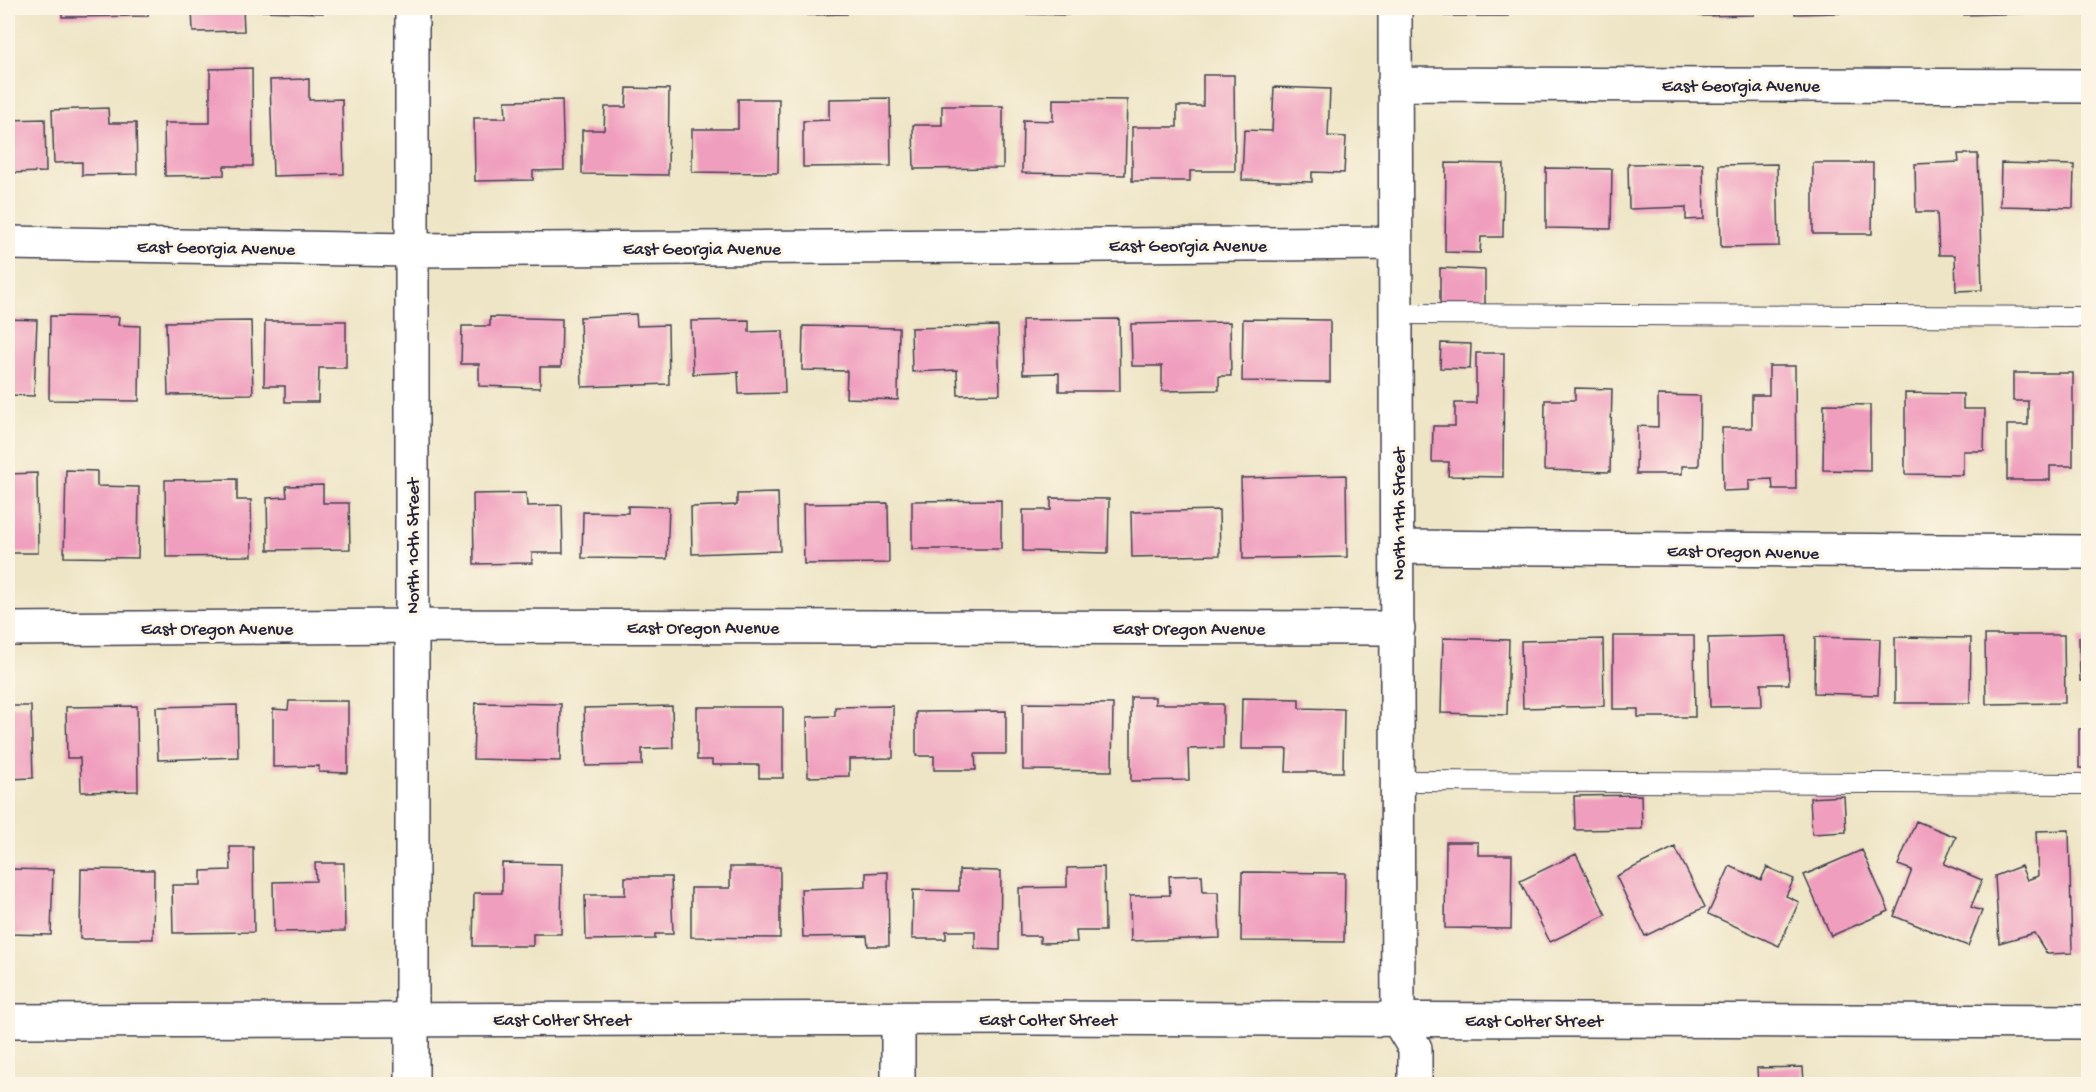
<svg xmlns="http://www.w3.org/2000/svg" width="2096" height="1092" font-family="'Gochi Hand',sans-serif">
<rect width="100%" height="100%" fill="#fcf5e5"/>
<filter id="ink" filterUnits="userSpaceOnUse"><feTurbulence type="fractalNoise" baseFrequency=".0167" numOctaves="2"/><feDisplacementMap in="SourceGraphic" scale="12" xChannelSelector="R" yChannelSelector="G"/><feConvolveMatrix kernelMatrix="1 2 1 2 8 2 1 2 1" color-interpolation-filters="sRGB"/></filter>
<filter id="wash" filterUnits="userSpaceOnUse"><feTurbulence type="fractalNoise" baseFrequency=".008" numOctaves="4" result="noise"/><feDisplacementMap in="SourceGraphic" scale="24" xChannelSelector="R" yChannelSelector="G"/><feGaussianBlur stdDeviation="1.35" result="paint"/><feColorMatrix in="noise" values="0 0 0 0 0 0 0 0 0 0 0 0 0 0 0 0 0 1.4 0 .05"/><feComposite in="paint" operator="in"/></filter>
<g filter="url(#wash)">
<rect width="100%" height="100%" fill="#eee5c6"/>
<g id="blocks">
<path fill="#f09ebe" d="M62 8H148V16L62 17Z
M192 8H243L244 31 193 32Z
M262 8H324L323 13 262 11Z
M807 8H847V14L807 15Z
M916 8H958V14L916 15Z
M1026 8H1068V15L1026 14Z
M1444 8H1508V16H1444Z
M1699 8H1754V15L1699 16Z
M1795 8H1840V13L1795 14Z
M1963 8H2037V13L1964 15Z
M2060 8H2088V11L2060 12Z
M252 68 253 166H224V175L165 176 164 123H210V69Z
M1203 75H1234L1235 171H1190V181H1132V127H1177V106H1203Z
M309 79V100L342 99 344 174 273 176 270 80Z
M1274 87 1330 89 1328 136 1346 137 1344 173 1312 172V182L1242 180 1244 130 1272 131Z
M627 88 669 89 668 175 582 174V130H604L605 107H626Z
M890 98 891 166 803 167V121L829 120V99Z
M738 99H779L778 173 692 172V129H738Z
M1053 99 1127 100 1125 175 1022 173 1023 120 1053 121Z
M562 100 564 170 533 171V180L475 181 474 118H506L505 101Z
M942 106H1003V168L914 169 913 125H942Z
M108 108 109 123H136L137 174 82 175V162L54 163 52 110Z
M45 119 46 172 8 173V120Z
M1958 154H1978L1982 290 1956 291 1955 255H1939L1937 212H1916L1915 164 1959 162Z
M1446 163 1504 164 1503 237H1481L1480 253 1445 252Z
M1703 163 1704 219 1686 220V207L1629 209 1628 164Z
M1813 163H1873L1872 234H1813Z
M2001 163 2074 165 2073 208 2000 206Z
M1777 164 1779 246 1721 247 1719 165Z
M1546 168 1612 169 1611 229 1546 228Z
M1440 268 1485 270V305L1440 304Z
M636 314 637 326 668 325 669 384 582 387 580 317Z
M50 316 119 317 118 325 140 326 139 401 49 400Z
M490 317 562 319 561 367H540V388L479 386V364H461L462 326H490Z
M8 319 37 320 34 396 8 395Z
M1119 319 1120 391H1059V373L1023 374 1022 320Z
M1243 319 1330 320V382L1242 381Z
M749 320V332L783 331 785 393 739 394 738 372 693 374 691 321Z
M251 321 253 394 168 395 166 322Z
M265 321H346V368H319L318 402H285V386H264Z
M1230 322 1231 376H1219V390L1162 391V366H1132L1131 324Z
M803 326 899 328 898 400 846 398 847 371 802 370Z
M998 326 1000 394 958 395 957 370 912 372 911 328Z
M1441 343 1471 344 1470 369 1440 368Z
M1476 353H1504L1503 477 1448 476 1449 462H1432L1433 426H1455V403H1476Z
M1769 366H1795L1796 489H1773L1772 479 1749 480V490L1723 491 1722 428H1752V395H1769Z
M2013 373H2073V466H2050V480H2007V425H2028V401H2013Z
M1575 388 1612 389 1610 472 1544 470 1545 400H1575Z
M1905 393 1963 394V409H1985L1984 451H1963V475L1905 474Z
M1658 395 1700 396 1699 466H1682V474H1636L1637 426 1658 427Z
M1824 404 1870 405V471L1823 470Z
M66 470 97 471V486L139 487 138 558 64 557Z
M37 473 38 553H8V474Z
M1346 475 1347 557 1243 559 1241 478Z
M237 479V500H251L252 556 166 557 165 480Z
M323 485V503H349L350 549 268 550 267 498 287 497 286 486Z
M526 493 527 506 562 505 563 553H532V563L474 564 473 494Z
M778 493 780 551 692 554 691 507 737 505V494Z
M1051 498 1109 499 1108 553 1023 551V510H1051Z
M1001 500V549H912V501Z
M888 503 889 563 804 564 803 504Z
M628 506 669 507 667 559 582 558 583 512 628 513Z
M1219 510 1220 555 1132 557 1131 512Z
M1985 635H2064L2065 703 1986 704Z
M1613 636H1694L1695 717H1638V709H1613Z
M1787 636 1789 684H1761L1762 706 1710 707 1708 638Z
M1815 637 1880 639 1878 695 1814 693Z
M1895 637 1971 638 1970 703H1895Z
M2079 637H2088V681H2080Z
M1443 638 1509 640 1507 715 1441 713Z
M1603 639 1604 706 1523 708 1521 641Z
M1131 697H1155V704H1223V748L1188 749 1189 780 1131 781Z
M1242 698 1299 699V708L1344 709 1343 772H1286L1287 749H1241Z
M289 701H348V773L319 772V766L273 767V709L288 710Z
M475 703 561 704 560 761 473 759Z
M1023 703 1113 704 1112 771 1023 770Z
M237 705 238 757 158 760 156 707Z
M8 706H31L33 778 8 779Z
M137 706 138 791 81 792 80 758H67L66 707Z
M672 706 673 748 642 749V765L586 766 584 708Z
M893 706V758L849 759V776L808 777 807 717 835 716V707Z
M697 707H783V778H759V765H712V760H697Z
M1006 711V754H975L976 770H934V756H916V712Z
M2079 729H2088V768H2079Z
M1641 795 1642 829 1575 830 1574 796Z
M1844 796 1846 832 1812 834 1810 798Z
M1916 821 1956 837 1944 864 1982 880 1971 907 1982 911 1968 946 1894 916 1912 870 1898 865Z
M2069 830 2072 953 2047 954 2034 933 1999 943 1995 876 2021 866 2027 880 2038 876 2036 831Z
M1446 842H1478V855H1512L1511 929 1445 928Z
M230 847H253L254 932 173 933 172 885H201V871L231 870Z
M1675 847 1705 907 1645 936 1616 876Z
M1862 850 1889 911 1831 936 1804 875Z
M1576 854 1606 915 1550 942 1520 881Z
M315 863H344L345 931 274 932 273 882 316 881Z
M502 863 562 864 561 934H533V946H473L474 893H502Z
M1730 866 1761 880 1767 867 1794 879 1786 896 1799 902 1779 946 1708 914Z
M730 867H780V938L691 937V888H730Z
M1104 867 1105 931H1076L1077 942 1040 943V936H1020L1019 888 1067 887V868Z
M8 869 53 870 51 935 8 934Z
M81 869 154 870 153 939H80Z
M959 870 1001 871 1000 950 975 949V931H946V939H912L913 890 959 891Z
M888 872 889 946H868L867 936 803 937 801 889 866 887V873Z
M1242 872 1345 873 1344 942 1241 941Z
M1202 875 1203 892H1218L1220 938 1131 941 1130 896 1170 895 1169 876Z
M625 877H671L673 934H655V939L586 940 585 895H625Z
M1803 1067 1804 1084H1758L1757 1068Z"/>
</g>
</g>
<g filter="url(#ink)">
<use href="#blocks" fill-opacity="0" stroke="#413f50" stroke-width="1.5"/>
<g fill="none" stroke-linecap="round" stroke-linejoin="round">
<g stroke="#413f50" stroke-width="22">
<path id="lane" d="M1397 314 2088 317
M1399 781 2088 784"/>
</g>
<g stroke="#413f50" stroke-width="36">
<path id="street" d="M412 8V1084
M1395 8 1398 1020 1415 1048V1084
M1394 84 2088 86
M8 243 412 250 1396 243
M1398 547 2088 552
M8 629 412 626 1398 628
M898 1084V1019"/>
</g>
<g stroke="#413f50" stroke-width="36">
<path id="secondary" d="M8 1021 1033 1018 2088 1022"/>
</g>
<use href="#lane" stroke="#fff" stroke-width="20"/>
<use href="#street" stroke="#fff" stroke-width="33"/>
<use href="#secondary" stroke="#fff" stroke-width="33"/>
</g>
</g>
<g text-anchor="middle" stroke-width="6" stroke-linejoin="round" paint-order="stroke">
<g font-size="18" fill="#22223b" stroke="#fcf5e5">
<text x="1741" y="91">East Georgia Avenue</text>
<text x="1188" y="251">East Georgia Avenue</text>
<text transform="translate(216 247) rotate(1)" y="6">East Georgia Avenue</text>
<text x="702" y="254">East Georgia Avenue</text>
<text transform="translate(1398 514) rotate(-90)" y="6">North 11th Street</text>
<text transform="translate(412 546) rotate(-90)" y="6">North 10th Street</text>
<text transform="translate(1743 551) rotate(1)" y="6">East Oregon Avenue</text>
<text x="703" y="633">East Oregon Avenue</text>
<text x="217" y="634">East Oregon Avenue</text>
<text x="1189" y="634">East Oregon Avenue</text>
<text x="562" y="1025">East Colter Street</text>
<text x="1048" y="1025">East Colter Street</text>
<text x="1534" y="1026">East Colter Street</text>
</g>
</g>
<rect width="2096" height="1092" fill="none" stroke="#fcf5e5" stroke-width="30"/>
</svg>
